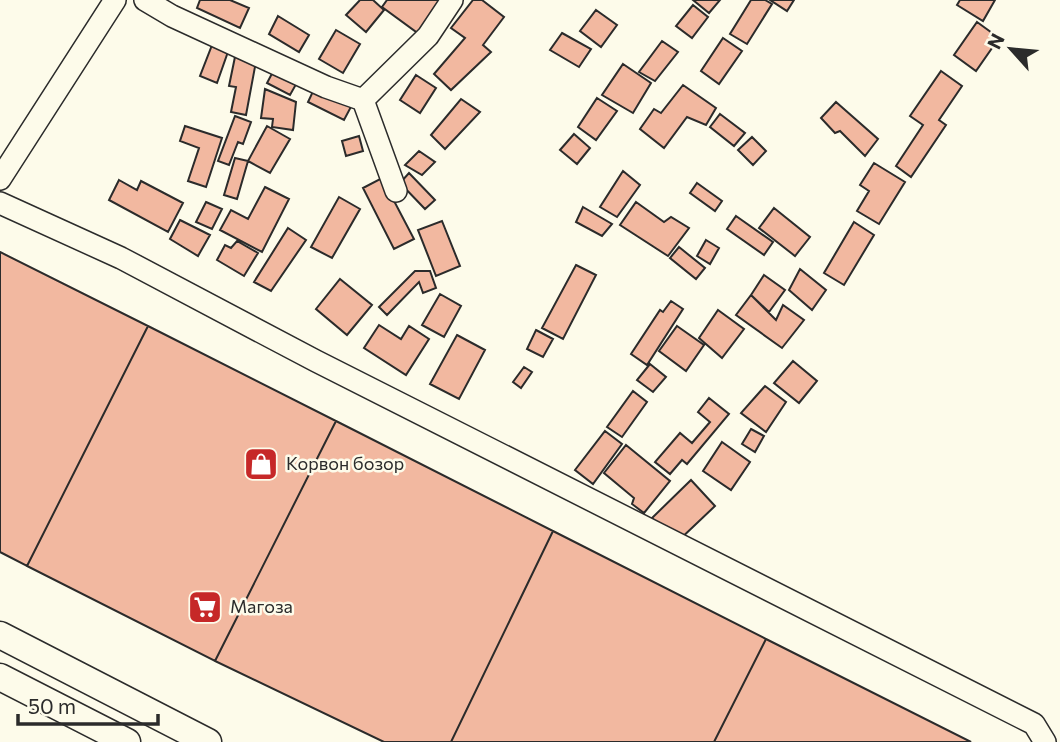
<svg xmlns="http://www.w3.org/2000/svg" width="1060" height="742" font-family="Commissioner,sans-serif">
<rect width="100%" height="100%" fill="#fdfbea"/>
<path fill="#f2b8a0" stroke="#2b2b2b" stroke-width="2" d="M200 0H230L249 8 240 28 197 8Z
M360 0H373L384 10 366 32 346 15Z
M387 0H445L419 34 382 7Z
M473 0H482L504 17 483 45 491 52 451 90 434 74 465 38 451 28Z
M693 0H720L709 13Z
M751 0H765L772 4 747 44 730 34Z
M770 0H794L787 11Z
M960 0H995L983 21 957 5Z
M693 5 708 17 692 38 676 26Z
M596 10 617 25 601 47 580 31Z
M278 16 309 35 299 52 269 34Z
M977 22 999 38 976 71 954 55Z
M336 30 360 44 343 73 319 59Z
M562 33 591 49 579 67 550 50Z
M723 38 742 51 719 84 701 71Z
M214 40 230 46 217 83 200 76Z
M662 41 678 52 655 81 639 72Z
M236 52 257 56 246 115 231 112 236 87 229 86Z
M623 64 651 83 633 113 602 95Z
M276 66 299 79 290 95 267 83Z
M941 71 962 86 939 120 946 125 911 177 896 166 923 125 910 116Z
M416 75 436 88 420 113 400 100Z
M316 85 353 103 344 120 308 102Z
M683 85 716 108 706 125 687 117 664 148 640 129 654 109 661 113Z
M265 89 296 102 293 130 272 127 273 119 261 118Z
M597 98 617 111 596 140 578 127Z
M461 99 480 112 445 149 431 135Z
M836 102 878 139 865 156 840 131 835 133 821 118Z
M720 114 745 133 734 146 710 127Z
M235 116 251 122 243 144 238 142 229 165 218 161Z
M185 126 222 138 206 187 188 181 199 148 180 141Z
M267 126 290 139 270 173 248 161Z
M574 134 590 148 577 164 560 150Z
M359 136 363 151 346 156 342 141Z
M752 137 766 151 753 165 738 150Z
M419 151 435 162 422 175 405 165Z
M235 158 248 161 237 199 224 195Z
M874 163 905 182 879 224 857 211 869 191 860 185Z
M623 171 640 185 617 217 600 207Z
M409 173 435 200 425 209 400 183Z
M382 178 414 239 394 249 363 188Z
M119 180 137 190 141 181 183 203 168 232 109 200Z
M697 183 722 201 715 211 690 193Z
M265 187 289 199 262 252 220 230 231 210 248 219Z
M339 197 360 209 332 258 311 247Z
M206 202 222 209 212 229 196 222Z
M636 202 664 222 671 217 689 228 668 256 620 225Z
M583 207 612 224 602 236 576 222Z
M774 208 810 237 795 256 759 228Z
M736 216 773 242 764 255 727 229Z
M180 220 210 235 198 256 170 239Z
M442 221 460 266 436 276 418 230Z
M854 222 874 235 844 285 824 273Z
M288 228 306 240 271 291 254 282Z
M706 240 719 248 710 264 697 256Z
M237 241 258 253 244 276 217 260 225 245 231 248Z
M679 247 705 268 696 279 670 258Z
M0 252 148 326 27 566 0 552Z
M576 265 596 275 563 339 542 328Z
M800 269 826 290 812 310 789 290Z
M415 271H430L436 288 423 293 419 282 387 315 379 307Z
M764 275 785 290 769 312 751 295Z
M340 279 372 305 347 335 316 309Z
M440 294 461 306 444 337 422 325Z
M751 295 776 320 783 305 804 320 782 348 736 315Z
M671 301 683 309 647 365 631 354 660 310 663 312Z
M718 310 744 329 722 358 699 338Z
M379 325 401 339 409 326 429 339 406 375 364 348Z
M148 326 336 421 215 661 27 566Z
M677 326 704 345 686 371 659 351Z
M536 330 553 339 543 357 527 349Z
M457 335 485 350 459 399 430 384Z
M793 361 817 381 799 403 774 383Z
M650 364 666 377 653 392 637 380Z
M524 367 532 372 521 388 513 382Z
M765 386 786 402 766 432 741 413Z
M633 391 647 402 622 437 607 427Z
M709 398 729 414 687 464 682 460 670 474 655 462 680 433 692 443 710 422 698 412Z
M336 421 553 531 451 742H384L215 661Z
M751 429 764 436 755 452 742 444Z
M605 431 622 444 593 484 575 470Z
M722 442 750 462 731 490 703 471Z
M626 445 670 481 644 513 632 504 634 498 604 473Z
M691 480 715 506 676 543 652 518Z
M553 531 766 639 714 742H451Z
M766 639 971 742H714Z"/>
<g fill="none" stroke-linecap="round" stroke-linejoin="round">
<g stroke="#2b2b2b" stroke-width="24">
<path id="minor" d="M145 0 172 16 326 87 363 100 396 191
M363 100 428 36 452 0
M0 179 115 0
M0 203 121 258 316 361 1034 724 1045 742"/>
</g>
<g stroke="#2b2b2b" stroke-width="29">
<path id="major" d="M0 635 208 742
M0 677 127 742"/>
</g>
<use href="#minor" stroke="#fdfbea" stroke-width="21"/>
<use href="#major" stroke="#fdfbea" stroke-width="26"/>
</g>
<defs>
<g id="shop-square" transform="scale(1.75)"><rect x="-9" y="-9" width="18" height="18" rx="4" fill="#c62828" stroke="#fdfbea"/><path d="M-5-2.5h2.3a2.7 3.5 0 0 1 5.4 0H5L5.5 6h-11ZM-1.5-2.5h3a1.5 2.3 0 0 0-3 0Z" fill="#fff"/></g>
<g id="supermarket-square" transform="scale(1.75)"><rect x="-9" y="-9" width="18" height="18" rx="4" fill="#c62828" stroke="#fdfbea"/><path d="M-6-5.5h2.5l.6 2H6L4.5 2H-2.5L-4.4-4H-6ZM-1.5 3.2a1.3 1.3 0 1 0 .1 0ZM3 3.2a1.3 1.3 0 1 0 .1 0Z" fill="#fff"/></g>
</defs>
<g fill-rule="evenodd">
<use href="#shop-square" x="261" y="464"/>
<use href="#supermarket-square" x="205" y="607"/>
</g>
<g text-anchor="middle" stroke-width="5" stroke-linejoin="round" paint-order="stroke">
<g font-size="18" fill="#2b2b2b" stroke="#fdfbea" text-anchor="start">
<text x="286" y="470">Корвон бозор</text>
<text x="230" y="613">Магоза</text>
</g>
</g>
<g transform="translate(1011 49) rotate(297)" stroke="#fdfbea" stroke-width="5" paint-order="stroke">
<path d="M0-5L12 26L0 18L-12 26Z" fill="#2b2b2b"/>
<text y="-10" font-size="19" font-weight="bold" text-anchor="middle" fill="#2b2b2b">N</text>
</g>
<path d="M18 714v10h140v-10" fill="none" stroke="#2b2b2b" stroke-width="3.5"/>
<text x="28" y="714" font-size="21" fill="#2b2b2b" stroke="#fdfbea" stroke-width="5" paint-order="stroke">50 m</text>
</svg>
